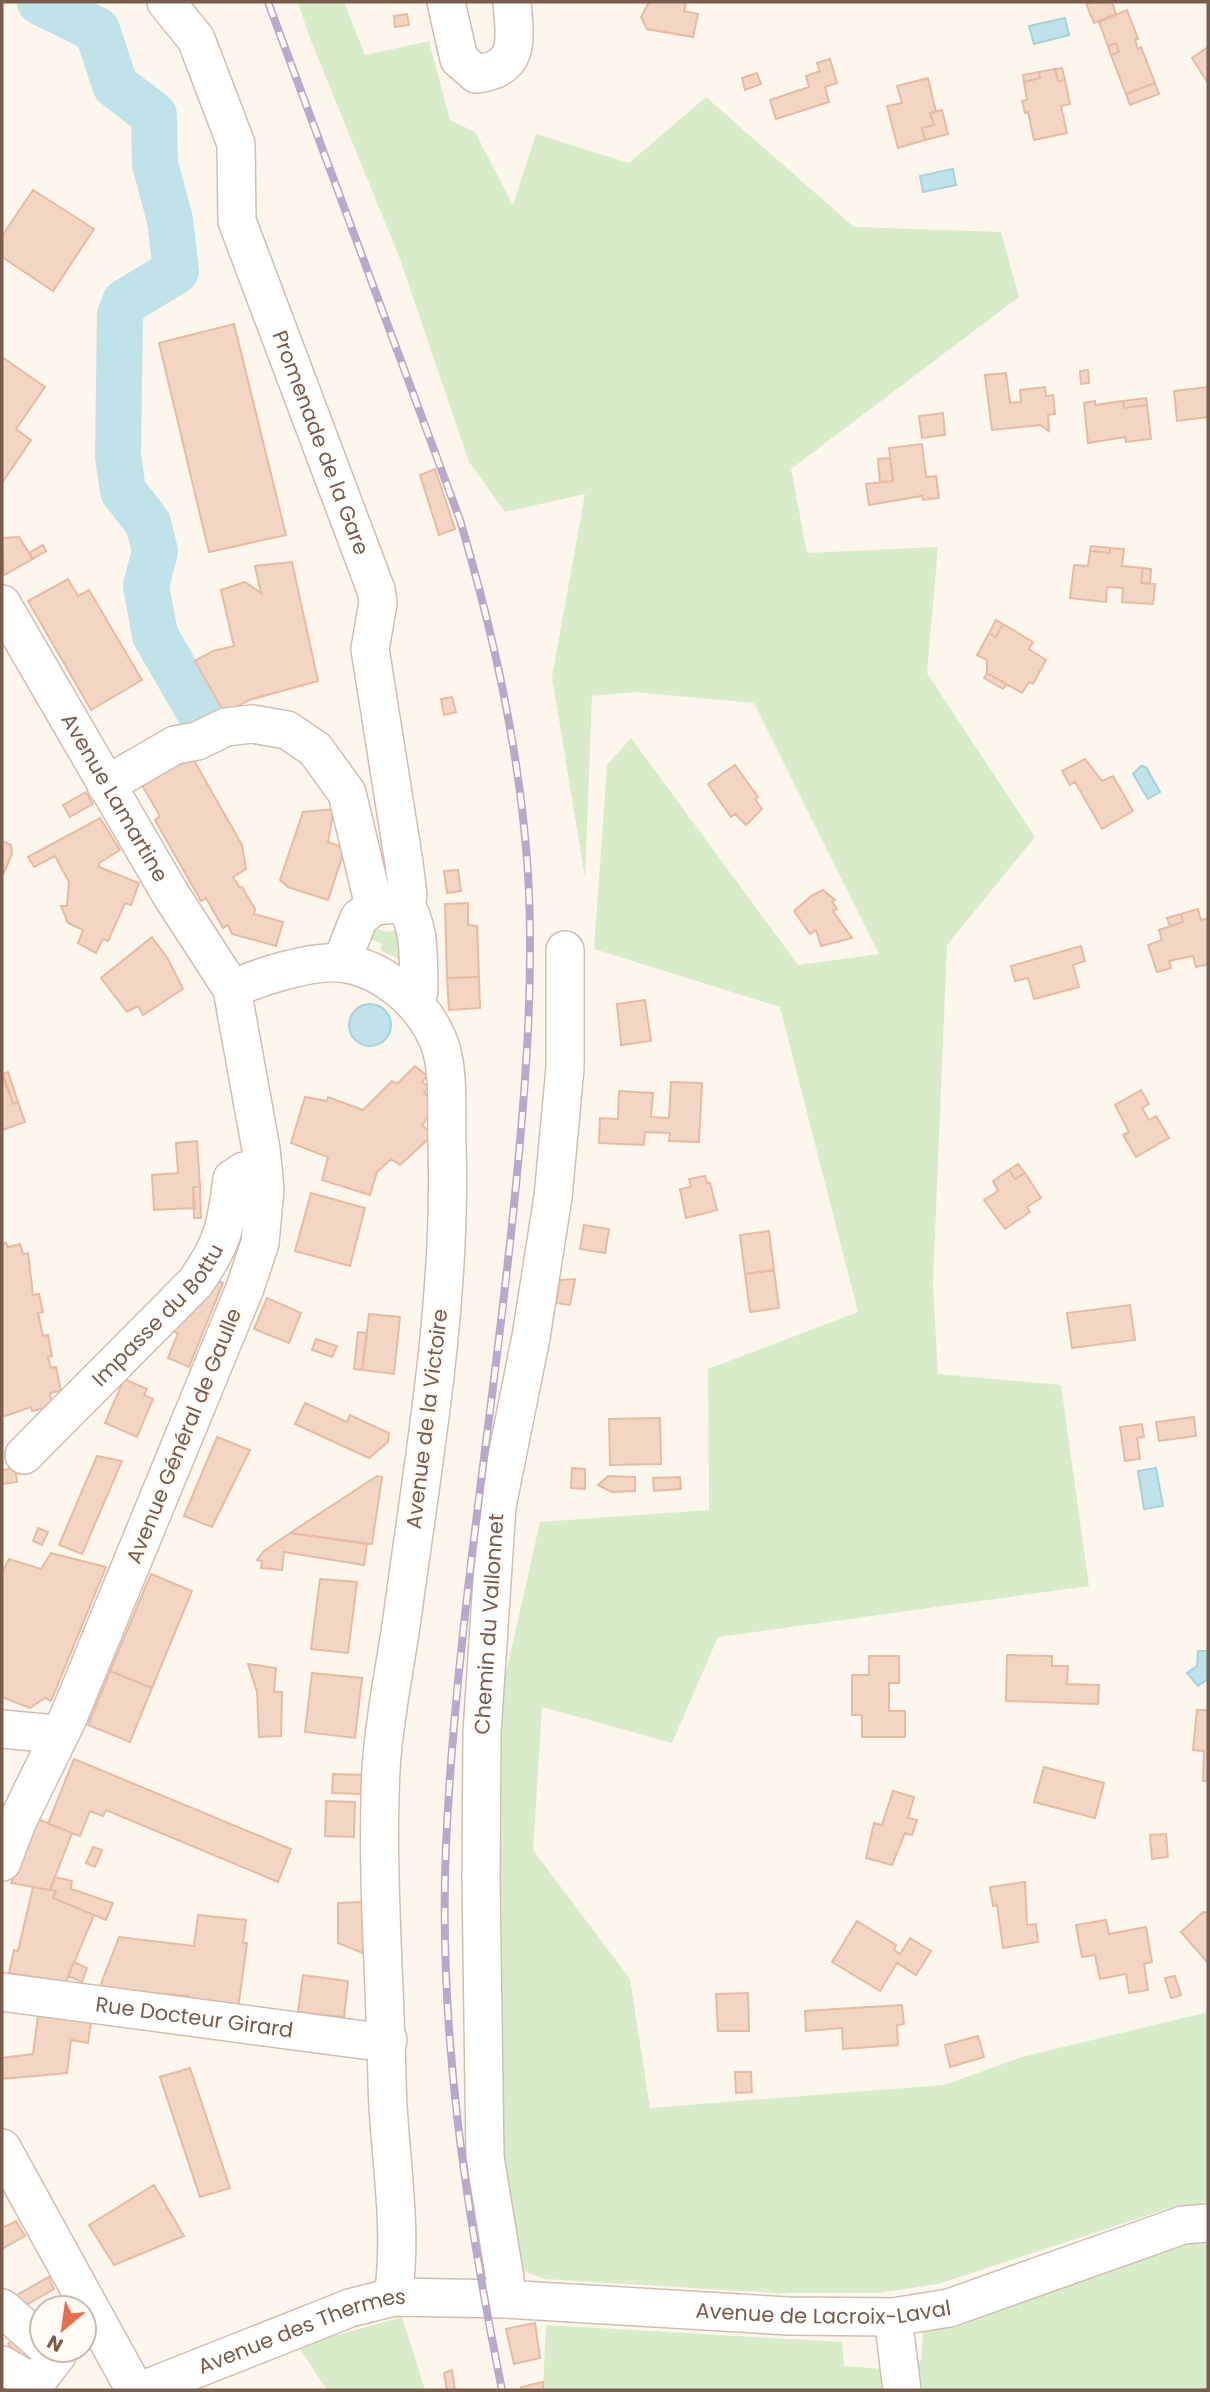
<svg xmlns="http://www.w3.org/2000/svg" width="1210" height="2392" font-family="Poppins,sans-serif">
<rect width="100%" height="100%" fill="#fdf6ec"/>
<path fill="#d8ecc9" d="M298 2H344L365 55 429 41 450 120 475 132 513 205 536 134 629 163 706 97 854 227 1001 232 1019 297 791 469 807 553 938 547 927 673 1035 837 947 945 933 1284 938 1374 1061 1385 1089 1586 718 1637 672 1743 542 1707 533 1850 630 1979 650 2108 944 2085 1022 2057 1208 2012V2202L1167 2209 938 2284 878 2293H776L545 2279 512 2267 496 2107 494 1726 540 1522 709 1510 708 1369 858 1312 780 1007 594 949 607 765 631 738 798 965 879 954 754 703 634 692 592 696 585 878 552 677 585 494 505 512 469 462 400 259 309 36Z
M366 925 387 932 403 929 405 962 380 950 382 944 361 935Z
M1208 2236V2390H543L546 2325 842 2342 844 2366 882 2369 921 2361 923 2331C1014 2310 1101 2272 1188 2238Z
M402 2317 425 2390H327L298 2346Z"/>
<path fill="#bfe3e8" stroke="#a5d3da" stroke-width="2" d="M1065 18 1069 35 1034 44 1029 26Z
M953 169 956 185 923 192 920 176Z
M1141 766 1146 767 1160 792 1148 799 1133 774Z
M349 1025a21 21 0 1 1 42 0a21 21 0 1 1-42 0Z
M1156 1468 1163 1506 1144 1509 1138 1471Z
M1198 1651H1208V1679L1198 1686 1187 1673 1197 1666Z"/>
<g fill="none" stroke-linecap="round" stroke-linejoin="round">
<path stroke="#bfe3e8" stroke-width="46" d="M40 2 97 30 115 85 154 115 155 164 170 220 176 271 125 302 120 315 118 456 123 491 148 523 155 551 146 586 155 635 209 729"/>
</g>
<path fill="#f3d5c3" stroke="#e6bba3" stroke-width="2" d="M649 2H686L684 11 698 14 693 37 647 29 641 17Z
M1112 2 1116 14 1094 23 1086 3Z
M1127 10 1138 39 1135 40 1138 49 1141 47 1155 83 1126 94 1111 55 1119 52 1116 43 1108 46 1099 22Z
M407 14 409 25 395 27 394 16Z
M1116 43 1119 52 1111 55 1108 46Z
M1208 47V83L1192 58Z
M830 59 837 83 825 87 829 102 776 119 770 100 809 87 806 76 820 71 817 63Z
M1062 68 1065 80 1058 81 1055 69Z
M1055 69 1058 81 1065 80 1070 104 1061 106 1067 133 1034 140 1028 112 1025 113 1022 101 1027 100 1024 82 1040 78 1039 72Z
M1039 72 1040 78 1024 82 1023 75Z
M757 73 761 84 745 90 742 78Z
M928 78 936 112 930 113 934 125 922 128 925 140 898 148 887 106 902 103 897 86Z
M1155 83 1159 94 1130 105 1126 94Z
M942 110 948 134 925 140 922 128 934 125 930 113Z
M33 190 94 229 53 291 2 257V236Z
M234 324 286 535 209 552 159 343Z
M2 357 45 387 16 429 31 440 2 483Z
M1088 370 1089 383 1081 384 1080 371Z
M1006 373 1010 403 1021 402 1020 390 1045 387 1046 396 1053 395 1055 414 1048 415 1049 431 1040 425 992 430 985 375Z
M1208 387V417L1177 421 1174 391Z
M1146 398 1147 405 1124 408 1123 401Z
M1095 401V405L1123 401 1124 408 1147 405 1151 439 1126 442 1125 437 1088 443 1084 403Z
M943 413 945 435 922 438 919 416Z
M922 444 926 477 936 476 939 498 923 500 922 496 869 505 866 484 893 481 889 448Z
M890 458 893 481 880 482 878 459Z
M435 469 455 529 439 535 420 475Z
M19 537 33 559 4 575 2 538Z
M43 545 46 551 32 559 29 553Z
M1091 546 1110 548V553L1090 551Z
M1110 548 1124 549 1122 566 1143 568 1141 583 1155 584 1153 604 1122 602 1123 588 1107 587 1106 602 1070 598 1074 565 1088 566 1090 551 1110 553Z
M292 562 318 681 249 700 225 714 195 661 213 651 234 646 221 590 245 582 261 593 255 566Z
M1143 568 1151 569 1150 583H1141Z
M68 579 78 596 89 590 142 680 91 710 28 601Z
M996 620 1003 624 996 637 989 633Z
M1003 624 1033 642 1029 649 1046 660 1033 684 1029 682 1022 693 987 673V660L977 655 989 633 996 637Z
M987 673 1006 684 1003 689 984 678Z
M452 697 456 712 444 715 441 699Z
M192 757 242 845 246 869 233 877 240 888 242 887 255 909 254 914 283 922 276 946 232 934 228 925 223 928 206 898 201 901 155 820 160 816 143 787 146 779Z
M1085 759 1102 781 1113 776 1133 811 1102 829 1075 782 1070 785 1062 771Z
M735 765 758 797 755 799 762 809 746 825 735 814 731 817 708 784Z
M86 792 93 804 70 817 63 805Z
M334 809 328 842 345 848 328 900 288 887 280 880 303 812Z
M100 818 120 850 99 863V867L139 883 131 905 125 903 108 941 103 939 96 953 78 943 83 930 68 923 61 906H67L69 882 55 856 34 867 28 857Z
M2 841 11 845 12 854 3 875Z
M458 870 461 891 447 893 444 871Z
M823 890 835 900 832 902 837 909 833 911 852 938 821 946 816 930 810 934 794 911 811 896Z
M468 903V925L477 926 479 977 447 978 445 904Z
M1198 909 1201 920 1208 918V964L1196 967 1193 956 1169 961 1171 968 1157 972 1148 945 1162 940 1159 930 1183 922 1181 914Z
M1181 914 1183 922 1170 926 1167 918Z
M152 937 168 959 183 989 143 1015 138 1006 127 1012 101 978Z
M1081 946 1085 961 1073 965 1079 987 1034 999 1028 978 1015 981 1011 966Z
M479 977 480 1008 449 1010 447 978Z
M645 1000 651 1041 621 1045 617 1004Z
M415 1066 427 1076 422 1082 429 1087 424 1093 431 1098V1113L422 1125 433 1135 400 1165 391 1159 377 1172 370 1195 322 1180 328 1157 291 1143 305 1097 327 1101 328 1097 363 1110 392 1081 397 1084Z
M8 1072 18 1102 13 1104 3 1074Z
M2 1074 13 1104 18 1102 25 1122 2 1130Z
M671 1082 702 1083 699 1142 669 1141 670 1133 645 1132 644 1145 599 1143 600 1118 618 1119 619 1091 653 1093 651 1117 669 1118Z
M1141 1090 1149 1104 1142 1108 1149 1120 1156 1116 1169 1138 1136 1157 1123 1135 1129 1132 1115 1105Z
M197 1141 200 1186 193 1187 195 1208 154 1210 152 1175 178 1173 176 1143Z
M1018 1164 1025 1173 1015 1179 1009 1170Z
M1009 1170 1015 1179 1025 1173 1041 1198 1027 1207 1030 1212 1005 1229 984 1200 998 1191 993 1181Z
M705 1176 707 1183H710L717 1210 686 1218 680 1189 691 1187 689 1179Z
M200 1186 201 1218H194L193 1187Z
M311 1193 365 1208 350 1266 295 1251Z
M584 1225 609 1229 605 1253 580 1249Z
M769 1231 774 1270 745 1274 740 1235Z
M6 1243 8 1247 20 1244 23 1254 28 1253 33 1295 39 1294 43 1312 38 1313 43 1336 48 1335 52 1356 48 1357 51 1368 56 1367 61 1391 50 1393 53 1406 32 1411 31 1407 2 1417V1244Z
M774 1270 779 1308 750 1312 745 1274Z
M211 1278 223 1283 189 1367 168 1358 178 1333 170 1330Z
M575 1279 570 1305 556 1303 560 1280Z
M267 1298 301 1313 289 1343 254 1329Z
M1130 1305 1135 1340 1072 1348 1067 1313Z
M369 1314 400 1317 394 1374 362 1370Z
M358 1332 367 1333 362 1370 354 1369Z
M316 1339 337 1346 332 1357 312 1350Z
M124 1379 147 1389 144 1395 153 1399 137 1437 105 1423Z
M305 1403 347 1422 350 1415 389 1433 388 1442 369 1458 295 1424Z
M1194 1417 1196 1436 1159 1441 1156 1422Z
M660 1418 661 1464 610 1465 609 1419Z
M1142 1424 1144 1437 1137 1438 1140 1459 1125 1461 1120 1427Z
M217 1437 250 1450 212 1527 184 1516Z
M97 1456 122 1461 82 1554 59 1545Z
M15 1468 17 1482 2 1484V1470Z
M572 1468 585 1469V1489L571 1488Z
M377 1476 382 1477 372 1544 290 1533Z
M608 1476 635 1477V1491L612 1492 598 1485Z
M680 1477 681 1489 654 1491 653 1478Z
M38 1528 48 1532 42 1545 33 1541Z
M290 1533 367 1544 364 1565 284 1552 282 1570 261 1568 262 1561 257 1560 264 1551Z
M51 1553 106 1567 51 1701 45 1698 30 1708 2 1697V1573L9 1559 41 1569Z
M151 1574 192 1591 152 1688 110 1671Z
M320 1579 357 1582 348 1653 311 1649Z
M1007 1655 1052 1656V1666H1068L1067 1684 1099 1685 1098 1704 1006 1701Z
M869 1656H899V1683H889V1711H905V1737H862V1715H852V1675H869Z
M248 1664 276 1668 274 1692H282L281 1736 259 1737 257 1692Z
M110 1671 152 1688 130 1742 88 1725Z
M312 1673 362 1678 355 1738 305 1732Z
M1197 1710H1208V1781H1203L1204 1751 1193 1750Z
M74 1759 291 1849 278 1882 106 1810 103 1816 90 1811 80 1836 48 1824Z
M1044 1767 1104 1783 1095 1818 1034 1802Z
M333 1774 365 1775 364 1794 332 1793Z
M893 1791 914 1797 908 1818 917 1820 912 1835 905 1833 892 1865 866 1858 874 1823 882 1825Z
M326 1801 355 1802 354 1837 325 1836Z
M38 1819 72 1833 50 1890 11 1883Z
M1166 1834 1168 1857 1152 1859 1150 1835Z
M93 1847 102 1850 95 1867 86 1863Z
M55 1877 72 1881 71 1889 113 1903 106 1920 53 1898 56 1891 50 1890Z
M1025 1882 1027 1925 1036 1924 1038 1942 1003 1948 997 1905 993 1906 990 1887Z
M33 1887 56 1891 53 1898 94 1915 66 1982 9 1973 14 1950 18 1951Z
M362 1902 363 1953 338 1943V1903Z
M1203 1912 1208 1913V1963L1181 1932Z
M198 1915 246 1920 243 1943H247L238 2009 187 2003 188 1996 99 1989 119 1937 194 1946Z
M1106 1920 1109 1934 1146 1927 1152 1962 1144 1964 1148 1990 1129 1993 1126 1974 1100 1979 1095 1955 1082 1957 1076 1925Z
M857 1921 896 1945 894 1950 900 1954 910 1938 931 1951 916 1975 897 1963 880 1991 832 1962Z
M74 1962 87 1968 82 1982 68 1976Z
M303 1975 348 1981 344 2017 298 2012Z
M1175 1976 1181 1995 1171 1998 1165 1978Z
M748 1993 749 2031H718L716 1994Z
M902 2005 904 2024 897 2025 898 2045 843 2049 842 2028 806 2031 805 2011Z
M38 2015 91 2022 88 2043 71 2040 67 2073 2 2079V2058L33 2054Z
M978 2036 984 2057 950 2067 945 2045Z
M190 2068 230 2188 200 2197 160 2077Z
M735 2072H751L752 2092 736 2093Z
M154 2185 184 2236 114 2265 89 2225Z
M16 2221 25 2236 2 2249V2228Z
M49 2277 54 2289 14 2312 6 2301Z
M535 2323 540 2358 514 2364 506 2329Z
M19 2332 44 2354 31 2371 8 2344Z
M452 2370 455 2390H447L444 2373Z
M543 2382V2390H521V2387Z"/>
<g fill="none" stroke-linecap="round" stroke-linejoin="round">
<g stroke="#d1beb0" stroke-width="40">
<g id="minor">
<path id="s1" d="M166 2 196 39 236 144 237 221 376 590 378 603 370 649 404 863 408 895 405 904"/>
<path d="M446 2 459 59 476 74C522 69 515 38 512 2"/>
<path id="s2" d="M2 604 171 895 232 989 261 1149 265 1189 260 1243 245 1288 68 1718 18 1820 2 1862"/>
<path d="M106 785 175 745 197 741 226 727 252 724 287 730 315 749 347 793 374 906"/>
<path d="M405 904C421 929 418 962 419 991L411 1000"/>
<path d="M341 963 359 918 374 906 397 904"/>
<path d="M232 989C259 977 311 960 341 963 383 968 422 1002 438 1040 450 1066 446 1116 447 1145 452 1303 423 1462 402 1619 395 1668 384 1719 381 1769 376 1872 385 1976 387 2079 388 2152 404 2224 393 2297"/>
<path id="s3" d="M24 1455 195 1283C223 1243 226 1227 232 1179L244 1171 263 1168"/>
<path d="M2 1729 44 1733 57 1739"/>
<path id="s4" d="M2 1992 371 2041 388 2040"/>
<path d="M2 2148 135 2390"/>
<path id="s5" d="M505 2299V2279L485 2157 481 1880 482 1733 497 1506 531 1337 553 1197 565 1068V950"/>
<path d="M2 2308 42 2343"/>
<path d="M893 2317 902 2390"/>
<path d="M2 2365 35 2384 57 2355 51 2350"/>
<path id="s6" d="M143 2390 350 2308 393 2297 505 2299 788 2316 893 2317 949 2308 1183 2225 1208 2223"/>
</g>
</g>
<use href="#minor" stroke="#fff" stroke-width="37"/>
<g stroke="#b9a8c9" stroke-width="8">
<path id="rail" d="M268 2 460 520C494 636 520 752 528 873 534 977 526 1082 516 1185 495 1405 456 1624 446 1845 438 2030 466 2210 502 2390"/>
</g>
<use href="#rail" stroke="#fffaf3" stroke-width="5" stroke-dasharray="16" stroke-linecap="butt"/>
</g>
<g text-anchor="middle" stroke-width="5" stroke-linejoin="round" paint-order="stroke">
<g font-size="21" fill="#7a5c4d" stroke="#fffaf3">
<text dy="7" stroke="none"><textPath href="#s1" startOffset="474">Promenade de la Gare</textPath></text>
<text dy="7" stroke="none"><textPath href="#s2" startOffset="224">Avenue Lamartine</textPath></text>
<text dy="7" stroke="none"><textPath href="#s3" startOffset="194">Impasse du Bottu</textPath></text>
<text transform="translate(427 1419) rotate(-83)" y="7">Avenue de la Victoire</text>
<text transform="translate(184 1436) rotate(-68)" y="7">Avenue Général de Gaulle</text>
<text dy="7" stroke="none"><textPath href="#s5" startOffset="677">Chemin du Vallonnet</textPath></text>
<text dy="7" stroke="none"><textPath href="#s4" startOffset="194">Rue Docteur Girard</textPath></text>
<text dy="7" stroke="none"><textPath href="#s6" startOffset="698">Avenue de Lacroix-Laval</textPath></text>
<text dy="7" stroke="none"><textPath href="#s6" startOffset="170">Avenue des Thermes</textPath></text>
</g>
</g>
<rect width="1210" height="2392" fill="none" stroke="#7a5c4d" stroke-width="7"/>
<g transform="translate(63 2329) rotate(209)"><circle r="33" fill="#fffaf3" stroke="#cabbb1" stroke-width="2"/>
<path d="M0-5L12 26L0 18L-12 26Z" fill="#e76f51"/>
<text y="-10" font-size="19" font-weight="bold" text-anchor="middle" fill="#7a5c4d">N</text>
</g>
</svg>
